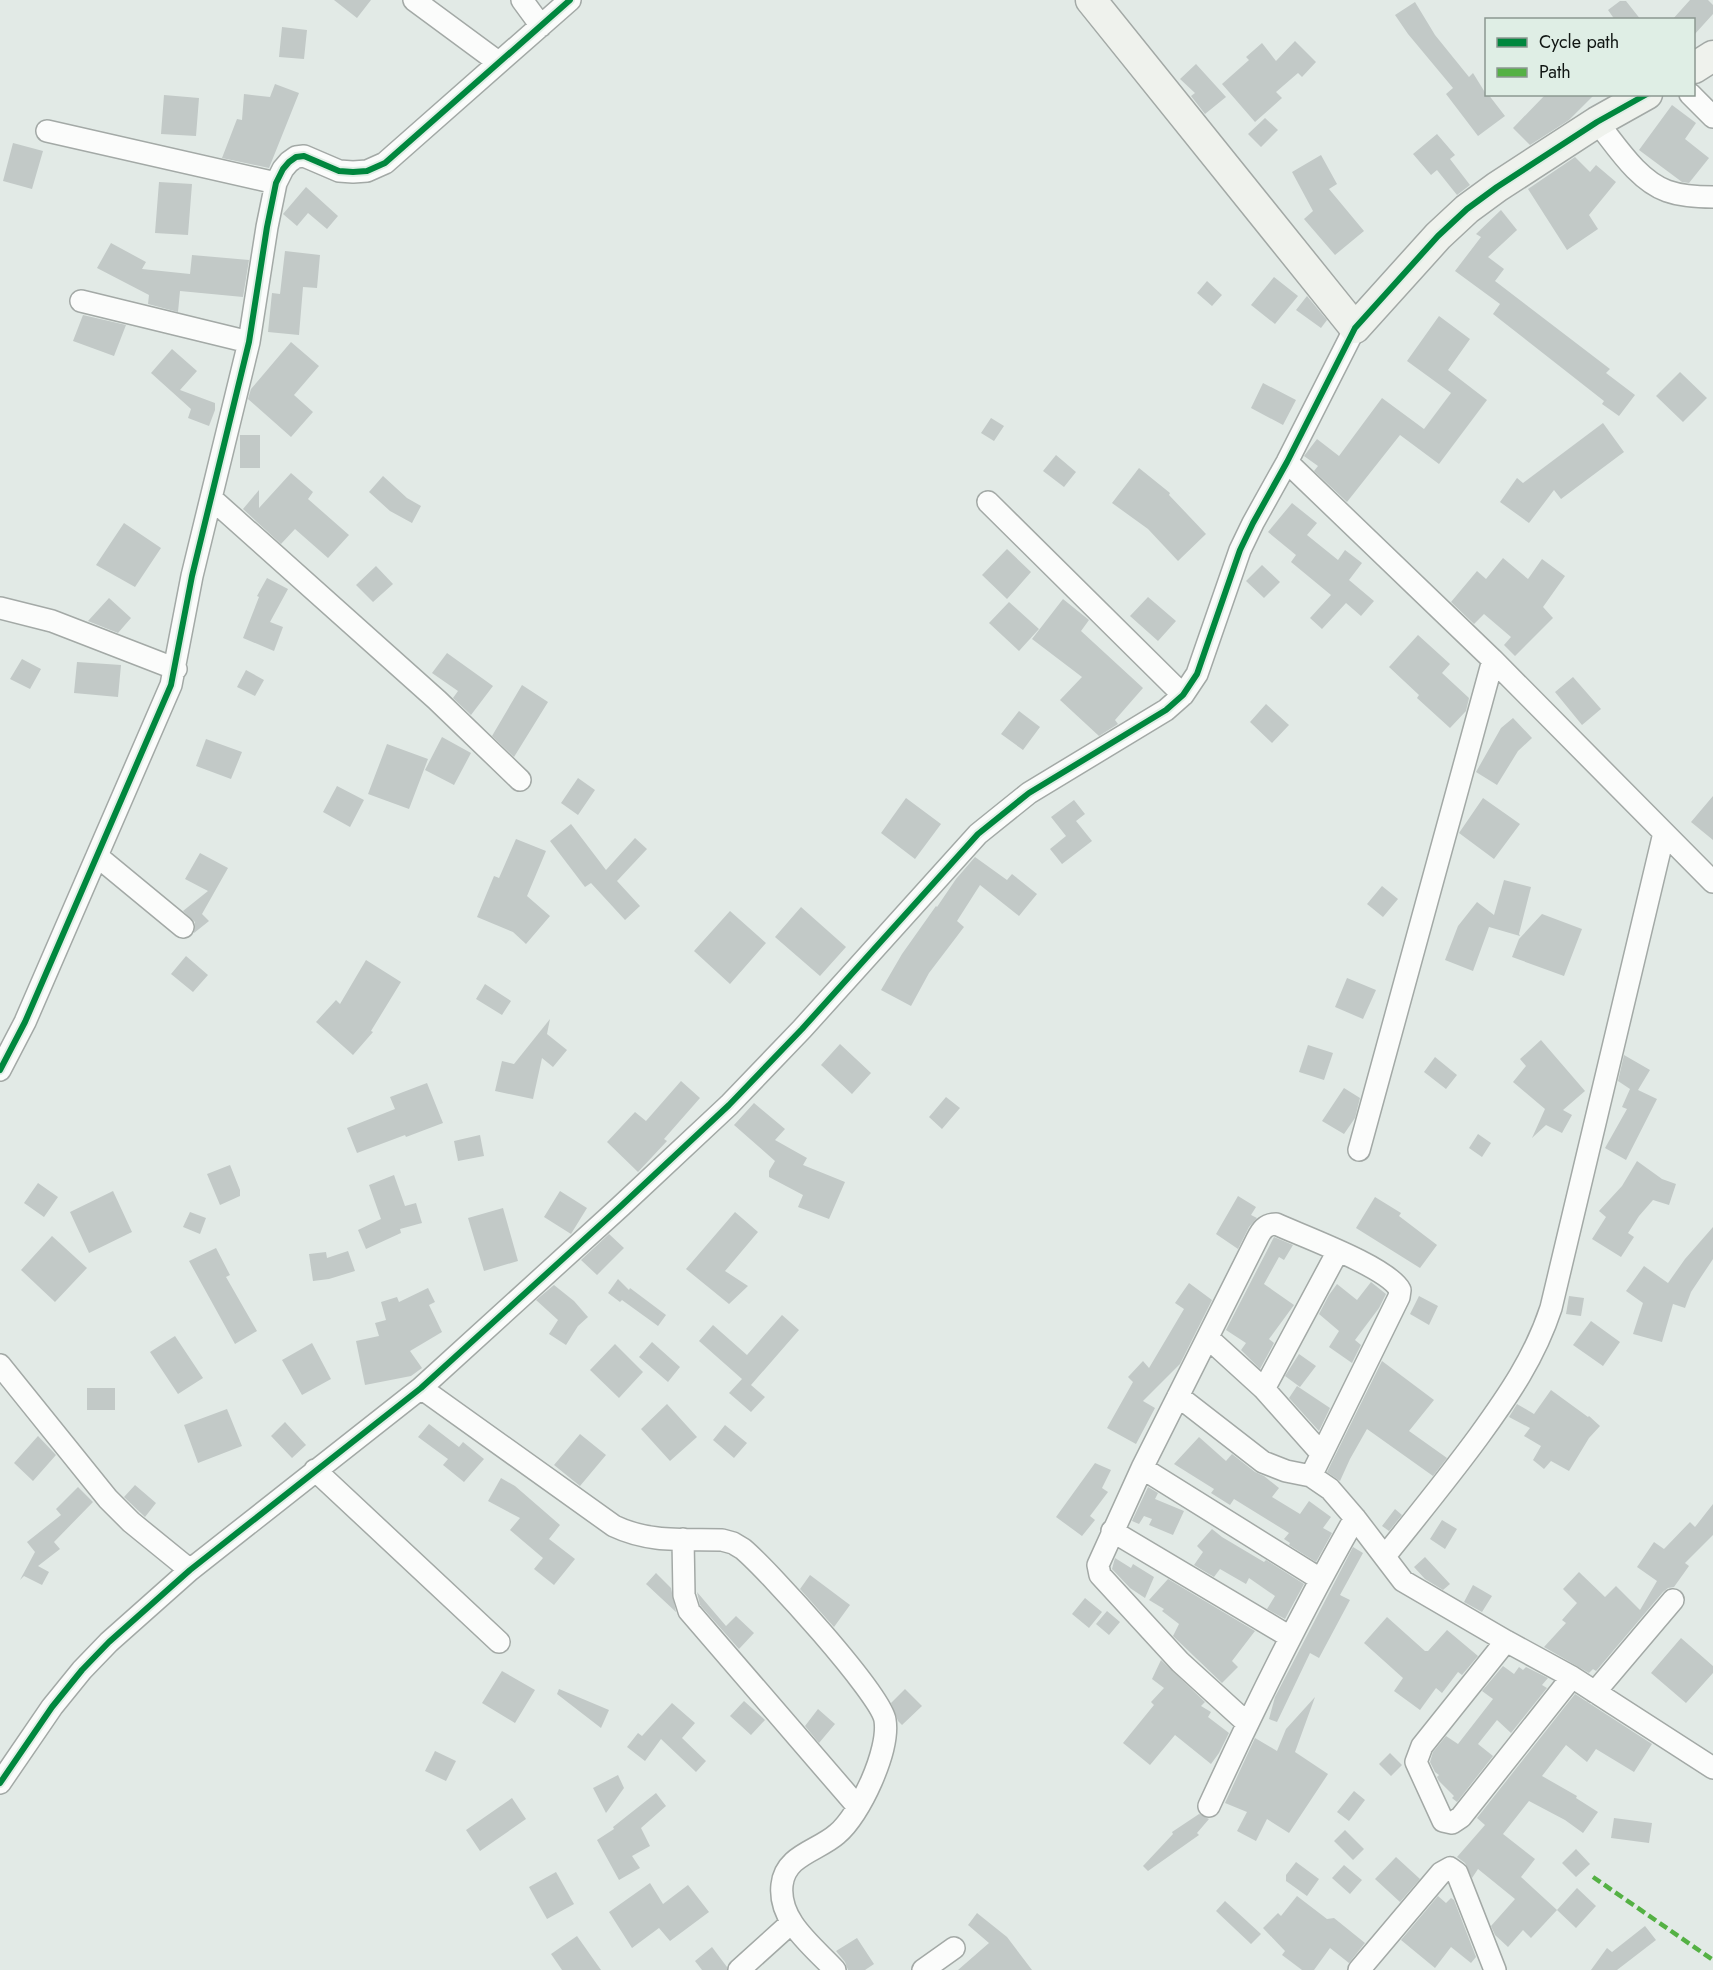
<svg xmlns="http://www.w3.org/2000/svg" width="1713" height="1970" font-family="Jost,sans-serif">
<rect width="100%" height="100%" fill="#e2eae6"/>
<path fill="#c2c9c7" d="M334 0H371L357 18Z
M1690 0H1708L1713 5V14L1694 35V20H1672Z
M1620 1H1626L1641 20H1615L1608 10Z
M1415 2 1435 35 1469 77 1473 73 1486 94H1488L1505 116 1478 136 1446 94 1453 88 1408 34 1395 15Z
M282 27 307 30 304 59 279 57Z
M1295 41 1316 62 1302 77 1298 73 1276 92 1282 98 1255 122 1222 84 1249 60 1246 57 1262 43 1276 61Z
M1196 64 1226 97 1205 114 1191 96 1195 93 1180 79Z
M275 84 299 93 269 168 222 158 237 119 242 120 244 94 270 97Z
M1546 94 1594 95 1569 120 1530 145 1513 128Z
M164 95 199 98 196 136 161 134Z
M1672 105 1696 123 1685 139 1709 158 1689 183 1682 182 1639 150Z
M1265 118 1278 130 1261 147 1248 134Z
M1437 134 1455 155 1450 159 1470 185 1457 195 1437 170 1431 175 1413 154Z
M13 143 43 151 32 189 3 181Z
M1321 155 1337 184 1329 189 1364 231 1335 255 1304 219 1313 211 1292 172Z
M1575 157 1590 172 1596 165 1616 182 1589 215 1598 229 1567 250 1528 189Z
M159 182 192 184 188 235 155 233Z
M306 187 338 216 327 229 308 213 297 226 283 214Z
M1501 210 1517 230 1488 257 1504 269 1495 281 1610 369 1606 373 1635 395 1619 416 1602 404 1604 401 1493 314 1500 304 1455 271 1481 237 1476 234Z
M111 243 146 262 142 269 190 274 192 255 249 260 243 297 180 291 178 312 148 304 149 295 97 268Z
M285 251 320 255 317 288 303 287 299 335 268 332 272 293 280 294Z
M1274 277 1298 296 1275 324 1251 305Z
M1207 281 1222 295 1212 306 1197 293Z
M1307 296 1327 320 1321 328 1296 310Z
M83 315 126 325 114 356 73 341Z
M1439 316 1470 339 1448 370 1487 400 1439 464 1400 435 1347 502 1314 471 1318 466 1304 456 1317 439 1339 456 1382 398 1424 429 1451 393 1407 361Z
M291 342 319 366 294 395 313 412 291 437 248 399 251 389Z
M172 349 197 371 180 390 215 403V410L209 426 188 418 191 409 151 373Z
M1680 372 1707 398 1683 422 1656 396Z
M1263 383 1296 400 1283 425 1251 408Z
M991 418 1004 426 994 441 981 433Z
M1603 423 1624 452 1561 499 1554 490 1529 523 1500 502 1517 478 1523 483Z
M240 435H260V468H240Z
M1056 455 1076 472 1064 487 1043 471Z
M1139 468 1170 493 1169 495 1206 534 1178 561 1148 529 1112 503Z
M291 473 313 492 308 499 349 535 328 558 295 529 281 544 243 509 259 490V508Z
M383 476 407 498 421 506 412 523 390 511 369 492Z
M1292 503 1317 523 1307 535 1338 560 1345 550 1362 563 1349 580 1374 601 1361 616 1346 603 1322 629 1310 618 1331 595 1291 562 1296 555 1268 532Z
M124 523 161 548 135 587 96 565Z
M1007 549 1031 572 1007 599 982 575Z
M1503 558 1528 579 1542 559 1565 576 1543 607 1553 618 1515 656 1504 645 1511 637 1484 614 1474 624 1451 602 1477 571 1486 579Z
M1262 565 1280 582 1264 598 1246 581Z
M376 566 393 584 373 602 356 585Z
M267 578 288 589 270 622 283 627 274 651 243 638 259 597 257 596Z
M1148 597 1176 621 1158 641 1130 616Z
M109 598 131 618 118 633 88 621Z
M1063 599 1089 620 1081 631 1143 688 1115 720 1118 724 1099 736 1060 700 1082 677 1032 639Z
M1009 602 1039 629 1019 651 989 623Z
M1418 635 1450 664 1442 673 1469 698 1466 711 1450 728 1417 698 1419 695 1389 667Z
M447 653 493 686 471 715 453 698 458 691 432 673Z
M22 659 41 669 30 689 10 679Z
M77 662 121 665 118 697 74 693Z
M246 670 264 680 255 696 237 687Z
M1573 677 1601 709 1582 725 1555 692Z
M522 685 548 702 514 757 492 736Z
M1266 704 1289 725 1272 743 1250 722Z
M1019 711 1040 727 1023 750 1001 734Z
M1513 718 1532 738 1518 751 1497 785 1476 772 1501 728Z
M442 737 471 753 454 785 425 770Z
M206 739 242 752 231 779 196 766Z
M387 744 428 759 409 809 368 794Z
M578 778 595 790 578 815 561 803Z
M337 786 364 800 350 827 323 812Z
M1713 796V840L1691 822Z
M906 798 941 824 915 859 881 833Z
M1483 798 1520 824 1494 859 1459 833Z
M1074 800 1085 814 1076 821 1092 841 1062 864 1050 849 1066 836 1051 817Z
M571 824 606 870 635 838 647 849 617 881 640 906 625 920 591 883 585 887 550 841Z
M516 839 546 851 527 896 550 916 526 944 513 932 477 917 494 876 499 878Z
M200 853 228 868 202 914 209 921 194 933 195 922 183 911 208 891 185 879Z
M975 857 1007 880 1012 874 1037 894 1019 916 980 885 957 921 964 927 929 973 911 1006 881 990 902 954 936 906 937 907 956 879Z
M1504 880 1531 887 1519 934 1520 936 1489 927 1473 971 1445 960 1458 926 1477 902 1494 915Z
M1382 886 1398 899 1383 917 1367 904Z
M801 907 846 947 820 976 775 937Z
M730 911 766 943 730 984 694 951Z
M1542 914 1582 929 1564 976 1512 957 1519 939Z
M186 956 208 975 193 992 171 974Z
M366 960 401 982 371 1031 373 1032 353 1055 316 1022 336 1000 340 1004Z
M1347 978 1376 990 1363 1019 1335 1007Z
M485 984 511 1001 502 1015 476 999Z
M550 1019 547 1034 567 1050 553 1067 542 1058 533 1099 495 1091 502 1061 514 1064Z
M1541 1040 1585 1091 1563 1110 1572 1115 1562 1133 1546 1125 1532 1138 1545 1109 1513 1082 1526 1066 1520 1059Z
M840 1044 871 1073 852 1094 821 1065Z
M1308 1045 1333 1053 1324 1080 1299 1072Z
M1624 1055 1650 1070 1638 1090 1657 1099 1626 1160 1605 1148 1627 1109 1622 1107 1630 1089 1618 1081Z
M1435 1057 1457 1075 1446 1089 1424 1072Z
M681 1081 700 1098 664 1139 667 1141 638 1172 607 1142 635 1112 646 1121Z
M427 1083 443 1123 406 1137 405 1135 357 1153 347 1128 395 1109 390 1097Z
M1344 1088 1360 1098 1355 1118 1344 1134 1322 1121Z
M946 1097 960 1108 942 1129 929 1117Z
M754 1103 785 1129 775 1140 807 1158 803 1165 845 1182 829 1219 798 1207 803 1195 769 1177V1171L775 1161 734 1125Z
M1478 1134 1491 1143 1482 1157 1469 1148Z
M480 1135 484 1156 458 1161 454 1141Z
M1637 1161 1662 1179 1676 1184 1669 1205 1653 1200 1639 1216 1628 1233 1634 1237 1621 1257 1592 1239 1606 1217 1599 1211 1622 1186Z
M230 1165 240 1190V1196L220 1205 207 1174Z
M394 1175 405 1206 416 1203 422 1223 400 1229 401 1233 366 1249 358 1230 381 1219 369 1185Z
M38 1183 58 1197 44 1217 24 1203Z
M113 1191 132 1232 89 1253 70 1212Z
M560 1191 587 1208 571 1234 544 1217Z
M1238 1196 1256 1207 1251 1215 1257 1218 1249 1227 1238 1249 1216 1234Z
M1375 1197 1401 1213 1399 1216 1437 1245 1420 1268 1356 1228Z
M503 1208 518 1261 484 1271 468 1218Z
M190 1212 206 1218 200 1234 183 1227Z
M735 1212 758 1232 725 1271 748 1286 729 1304 686 1269Z
M1713 1227V1259L1691 1292 1685 1308 1673 1304 1662 1342 1633 1334 1643 1303 1626 1291 1644 1266 1668 1283 1685 1259Z
M609 1234 624 1248 597 1275 581 1260Z
M52 1236 87 1268 55 1302 21 1270Z
M1274 1237 1293 1245 1284 1260 1279 1257 1264 1284 1294 1305 1269 1339 1274 1343 1260 1369 1241 1350 1246 1343 1226 1330Z
M216 1248 230 1275 226 1277 257 1331 235 1344 189 1261Z
M348 1251 355 1271 329 1279 313 1281 309 1254 326 1252 327 1258Z
M618 1279 629 1290 630 1288 666 1315 658 1326 622 1300 620 1302 608 1293Z
M1371 1282 1386 1294 1379 1308 1355 1340 1361 1345 1352 1363 1329 1347 1339 1331 1319 1314 1329 1295 1337 1284 1357 1300Z
M1189 1283 1212 1300 1180 1364 1143 1401 1155 1408 1136 1444 1107 1428 1133 1382 1128 1377 1143 1361 1149 1368 1184 1309 1175 1303Z
M554 1285 574 1301 588 1317 578 1326 566 1345 549 1334 558 1320 536 1300Z
M428 1288 435 1302 429 1305 442 1332 410 1351 422 1368 411 1376 365 1385 356 1341 379 1336 375 1323 386 1320 381 1302 397 1297 399 1302Z
M1419 1296 1438 1306 1429 1325 1410 1314Z
M1569 1296 1584 1298 1581 1316 1566 1314Z
M782 1315 799 1330 751 1385 765 1397 751 1412 729 1393 742 1379 699 1341 713 1325 747 1355Z
M1591 1321 1620 1342 1603 1366 1573 1345Z
M175 1336 203 1378 178 1394 150 1352Z
M652 1342 680 1367 668 1382 639 1357Z
M312 1343 331 1379 302 1395 282 1360Z
M615 1344 643 1372 619 1398 590 1370Z
M1299 1354 1316 1366 1300 1387 1285 1376Z
M1382 1361 1434 1400 1409 1431 1447 1458 1433 1476 1367 1429 1350 1459 1340 1481 1327 1472Z
M1297 1386 1330 1408 1319 1431 1289 1398Z
M87 1388H115V1410H87Z
M1551 1390 1588 1417 1589 1416 1600 1426 1589 1438 1569 1471 1551 1461 1544 1469 1533 1460 1541 1446 1524 1436 1530 1428 1509 1417 1517 1404 1534 1414Z
M667 1404 697 1437 670 1461 641 1429Z
M227 1409 242 1446 198 1463 184 1425Z
M285 1422 306 1445 292 1458 271 1436Z
M429 1424 459 1447 463 1442 484 1459 464 1482 443 1465 448 1459 418 1437Z
M725 1425 747 1443 734 1458 713 1440Z
M580 1434 606 1455 580 1486 554 1465Z
M38 1436 56 1455 33 1481 14 1463Z
M1199 1437 1226 1461 1232 1454 1255 1472 1264 1476 1279 1488 1272 1497 1300 1514 1309 1501 1331 1517 1323 1528 1332 1533 1316 1562 1289 1545 1290 1543 1284 1539 1289 1533 1234 1499 1230 1505 1211 1493 1214 1489 1174 1464Z
M1095 1463 1111 1470 1102 1488 1108 1492 1090 1516 1095 1520 1082 1536 1056 1517Z
M501 1478 515 1486 560 1525 549 1539 575 1559 554 1585 534 1569 543 1558 510 1530 520 1518 488 1501Z
M135 1485 156 1503 145 1517 124 1497Z
M78 1487 93 1502 54 1542 60 1549 38 1566 49 1572 42 1585 24 1576 20 1580 35 1552 27 1542 61 1515 56 1509Z
M1148 1487 1158 1493 1155 1499 1184 1511 1173 1535 1149 1525 1152 1519 1144 1516 1139 1524 1132 1521Z
M1713 1504V1535L1685 1563 1689 1566 1674 1587 1668 1588 1663 1592 1596 1671 1593 1669 1589 1673 1544 1647 1566 1623 1562 1620 1577 1603 1563 1589 1579 1572 1605 1597 1616 1586 1640 1610 1657 1581 1637 1567 1654 1542 1664 1549 1690 1522 1695 1527Z
M1395 1509 1402 1515 1389 1531 1382 1526Z
M1442 1520 1457 1529 1445 1549 1430 1539Z
M1212 1529 1222 1537 1264 1562 1266 1560 1304 1584 1285 1619 1267 1609 1275 1596 1249 1578 1246 1584 1220 1569 1214 1577 1194 1565 1203 1552 1197 1546Z
M1353 1547 1363 1553 1340 1595 1350 1600 1319 1658 1310 1653 1277 1722 1269 1719 1275 1697Z
M1425 1557 1450 1584 1443 1590 1425 1579 1414 1567Z
M1115 1558 1131 1568 1133 1564 1154 1577 1145 1598 1130 1588 1112 1569Z
M656 1573 671 1588 676 1612 646 1584Z
M810 1575 850 1605 834 1627 800 1589Z
M1168 1579 1255 1631 1232 1661 1238 1667 1222 1683 1173 1636 1179 1624 1162 1611 1164 1609 1149 1600Z
M1473 1585 1492 1596 1482 1612 1464 1602Z
M697 1592 726 1626 736 1616 754 1633 739 1649 700 1605Z
M1085 1598 1102 1612 1089 1628 1072 1614Z
M1107 1611 1120 1622 1109 1635 1096 1624Z
M1387 1617 1425 1651H1428L1447 1630 1478 1656 1462 1675 1458 1672 1442 1693 1436 1688 1420 1710 1394 1691 1403 1678 1364 1643Z
M1681 1638 1713 1666V1673L1686 1703 1651 1673Z
M1161 1660 1205 1702 1201 1706 1211 1712 1208 1717 1229 1733 1219 1753 1211 1764 1175 1735 1150 1765 1123 1743 1154 1705 1151 1702 1164 1688 1152 1679Z
M1503 1666 1514 1674 1519 1667 1523 1670 1526 1667 1548 1678 1542 1685 1547 1688 1511 1733 1497 1720 1478 1744 1493 1756 1457 1802 1452 1798 1454 1796 1439 1781 1437 1777 1439 1775 1435 1772 1430 1762 1433 1752 1446 1736 1458 1744 1493 1699 1482 1691Z
M502 1671 535 1690 515 1723 482 1703Z
M559 1689 609 1710 601 1728 557 1694Z
M905 1689 922 1706 902 1725 898 1721 891 1703Z
M1575 1694 1652 1744 1634 1772 1596 1749 1587 1762 1566 1745 1542 1776 1577 1796 1576 1798 1598 1812 1583 1833 1565 1820 1529 1801 1503 1834 1535 1859 1521 1877 1557 1910 1531 1938 1523 1930 1508 1947 1495 1935 1491 1926 1515 1899 1478 1869 1472 1878 1465 1863 1457 1857 1485 1825 1477 1818Z
M1315 1697 1295 1752 1328 1774 1289 1833 1267 1819 1256 1841 1237 1831 1247 1812 1225 1803 1255 1738 1277 1751 1286 1729Z
M744 1701 765 1720 751 1735 730 1716Z
M672 1703 695 1723 682 1738 706 1761 696 1772 661 1739 645 1761 627 1747 638 1733 642 1736Z
M818 1709 835 1724 819 1743 805 1726Z
M435 1751 456 1761 446 1781 425 1771Z
M1390 1753 1402 1765 1391 1776 1379 1764Z
M618 1775 624 1788 606 1813 593 1788Z
M1354 1791 1365 1800 1349 1821 1337 1812Z
M656 1793 666 1806 641 1828 650 1846 632 1856 640 1868 619 1880 597 1840 614 1829 613 1827Z
M512 1798 526 1819 480 1851 466 1830Z
M1199 1814 1209 1819 1197 1833 1199 1835 1148 1871 1143 1866 1173 1834 1172 1832Z
M1614 1818 1652 1823 1649 1843 1611 1838Z
M1345 1830 1364 1849 1353 1860 1334 1841Z
M1576 1849 1590 1864 1576 1877 1562 1863Z
M1396 1857 1420 1879 1400 1902 1375 1879Z
M1296 1862 1319 1879 1307 1896 1286 1881V1875Z
M1344 1865 1362 1880 1350 1894 1332 1878Z
M556 1872 574 1904 547 1919 529 1887Z
M650 1883 663 1904 688 1885 709 1912 670 1941 659 1928 632 1948 609 1912Z
M1577 1888 1596 1906 1576 1928 1557 1910Z
M1297 1896 1327 1919 1334 1918 1365 1943 1349 1963 1330 1948 1314 1970H1302L1282 1955 1285 1951 1263 1928 1278 1913 1281 1916Z
M1438 1896 1446 1903 1451 1898 1454 1900 1476 1957 1471 1963 1451 1947 1435 1968 1401 1940Z
M1225 1901 1261 1934 1251 1944 1216 1911Z
M977 1913 1007 1937 1032 1970H958L989 1943 968 1925Z
M1645 1926 1656 1940 1617 1970H1591L1607 1948 1612 1952Z
M577 1936 601 1970H562L551 1954Z
M857 1938 874 1964 865 1970H848L845 1962 836 1951Z
M712 1947 727 1967V1970H702L695 1961Z"/>
<g fill="none" stroke-linecap="round" stroke-linejoin="round">
<g stroke="#a3a9a6" stroke-width="24">
<path id="street" d="M414 0 498 62
M522 0 541 26
M1690 94 1713 117
M1597 122C1616 145 1637 180 1667 191 1681 196 1698 197 1713 197
M47 131 276 183
M81 301 249 342
M1287 462 1493 660 1713 882
M211 498 437 700 520 780
M988 502 1183 695
M0 608 52 621 176 669
M97 856 183 927
M0 1070 25 1022 171 685 192 576 249 342 267 227 276 183 283 169 289 162 296 157 304 156 339 171 353 172 367 171 385 163 570 0
M1359 1150 1493 660
M1208 1338 1264 1389 1321 1453
M0 1365 108 1499 131 1522 190 1570
M421 1388 614 1526C650 1543 683 1539 722 1540L733 1543 743 1549C768 1570 881 1694 885 1720 890 1750 860 1815 837 1834 818 1851 785 1855 782 1885 778 1921 813 1946 835 1970
M1264 1389 1338 1251
M1178 1396 1263 1462 1286 1471 1311 1476 1330 1489 1355 1518 1403 1581 1506 1641 1572 1677 1713 1768
M1142 1468 1320 1579
M315 1470 499 1642
M1112 1531 1290 1637
M683 1539 684 1595 689 1611 858 1807
M1385 1556C1417 1516 1449 1477 1479 1436 1508 1396 1535 1357 1551 1308L1664 833
M1506 1641 1422 1746 1416 1762 1443 1821 1452 1823 1461 1817 1572 1677
M1595 1692 1673 1600
M1247 1723 1180 1662 1100 1575 1098 1565 1142 1468 1257 1239C1261 1231 1265 1224 1276 1224 1302 1236 1388 1267 1400 1290L1399 1297 1311 1476
M0 1783 52 1707 82 1670 109 1642 190 1570 421 1388 621 1206 729 1105 802 1029 978 834 1029 793 1166 710 1183 695 1197 674 1240 550 1253 523 1287 462 1355 328
M1209 1806C1254 1708 1302 1611 1355 1518
M739 1970 791 1923
M923 1970 954 1948
M1359 1970 1441 1873 1450 1868 1457 1873 1495 1970"/>
</g>
<g stroke="#a3a9a6" stroke-width="33">
<path id="secondary" d="M1091 0 1355 328 1438 236 1467 209 1497 187 1597 122 1647 94
M1694 68 1713 56"/>
</g>
<use href="#street" stroke="#fbfcfb" stroke-width="21"/>
<use href="#secondary" stroke="#eff2ed" stroke-width="30"/>
<path stroke="#54b144" stroke-width="4.5" stroke-dasharray="9 4.5" stroke-linecap="butt" d="M1593 1877 1713 1960"/>
<g stroke="#dfeee5" stroke-width="10">
<path id="cycleway" d="M0 1070 25 1022 171 685 192 576 249 342 267 227 276 183 283 169 289 162 296 157 304 156 339 171 353 172 367 171 385 163 570 0
M0 1783 52 1707 82 1670 109 1642 190 1570 421 1388 621 1206 729 1105 802 1029 978 834 1029 793 1166 710 1183 695 1197 674 1240 550 1253 523 1287 462 1355 328 1438 236 1467 209 1497 187 1597 122 1647 94"/>
</g>
<use href="#cycleway" stroke="#00873e" stroke-width="6"/>
</g>
<rect x="1485" y="18" width="210" height="78" fill="#dfeee5" stroke="#8c9891" stroke-width="1.5"/>
<rect x="1497" y="38" width="30" height="9" fill="#00873e" stroke="#8c9891" stroke-width="1.5"/>
<text x="1539" y="48" font-size="18" fill="#101613">Cycle path</text>
<rect x="1497" y="68" width="30" height="9" fill="#54b144" stroke="#8c9891" stroke-width="1.5"/>
<text x="1539" y="78" font-size="18" fill="#101613">Path</text>
</svg>
